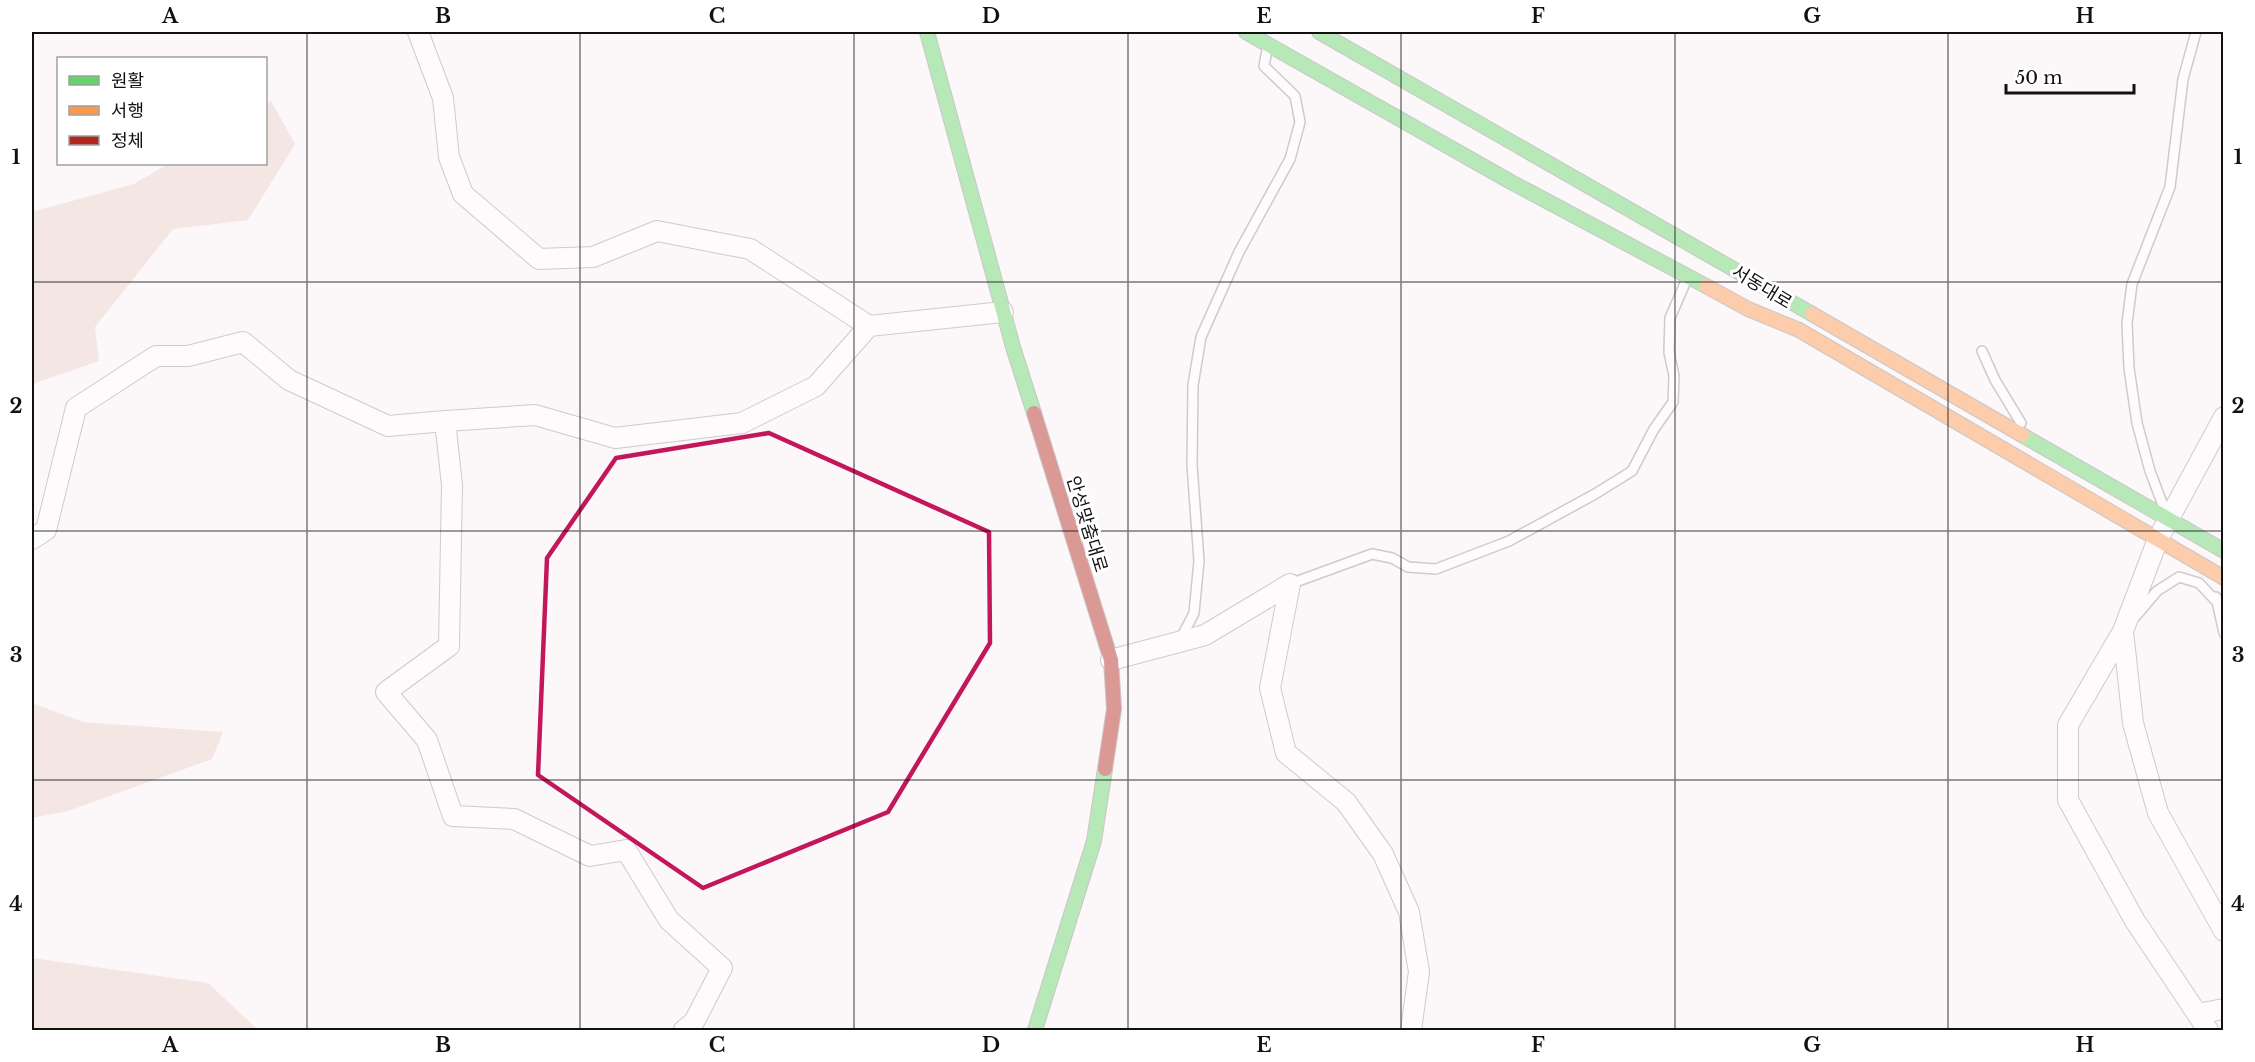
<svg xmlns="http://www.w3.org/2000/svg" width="2255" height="1062" font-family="'Libre Baskerville','Noto Sans KR',serif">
<rect width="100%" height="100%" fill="#fcf7f9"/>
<path fill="#e8d0c8" d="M271 101 295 144 248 220 173 229 95 327 99 361 35 383 32 386V212L134 184 168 164H266V105Z
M32 703 83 722 223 732 212 759 68 811 32 818Z
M32 958 208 983 258 1030H32Z"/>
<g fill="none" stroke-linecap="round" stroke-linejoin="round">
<g stroke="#979595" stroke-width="12">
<path id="lane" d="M1982 351 1995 380 2021 423
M2164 508 2150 471 2137 423 2129 368 2127 323 2132 284 2170 187 2183 79 2196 32
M1290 584 1372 554 1392 558 1408 567 1436 569 1509 541 1595 494 1632 471 1654 429 1673 402 1674 376 1669 352 1670 318 1686 281
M2216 597 2224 633
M2135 617 2157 591 2179 577 2199 583 2216 601
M1180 640 1194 613 1199 561 1192 465 1193 385 1201 337 1239 252 1290 159 1300 122 1295 96 1264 66 1267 50"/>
</g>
<g stroke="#979595" stroke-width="22">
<path id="street" d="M418 32 443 98 449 157 463 194 539 259 593 257 657 231 750 249 869 326
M445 421 535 415 615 438 742 423 816 386 869 326 1003 312
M32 539 46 530 76 408 156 356H188L243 342 289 380 388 426 445 421 452 485 449 646 386 692 427 740 453 816 514 819 590 856 626 850 669 920 722 968 694 1022 684 1030
M2123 631 2133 723 2158 813 2224 931
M1111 660 1205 635 1290 584 1270 688 1286 753 1346 802 1383 854 1409 912 1419 972 1411 1030
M2197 1014 2224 1009
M2208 1030 2135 921 2068 800V725L2123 631 2158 539 2224 417"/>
</g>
<g stroke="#8d8b8c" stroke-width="16">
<path id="fast" d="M927 32 1013 347 1034 413
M1246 32 1511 182 1706 286
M1319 32 1812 314
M2022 435 2224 551
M1035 1030 1094 841 1105 769"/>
</g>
<g stroke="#8d8b8c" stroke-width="16">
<path id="slow" d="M1706 286 1748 309 1799 330
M1812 314 2022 435
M1799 330 2224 578"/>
</g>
<g stroke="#8d8b8c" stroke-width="16">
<path id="jam" d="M1034 413 1111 660 1114 709 1105 769"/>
</g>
<use href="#lane" stroke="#fffefe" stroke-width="9"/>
<use href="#street" stroke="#fffefe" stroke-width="20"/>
<use href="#fast" stroke="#63d668" stroke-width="14"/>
<use href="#slow" stroke="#ff974d" stroke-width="14"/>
<use href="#jam" stroke="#b3261e" stroke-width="14"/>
</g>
<path d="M0 0H2255V1062H0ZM769 433 989 532 990 643 888 812 703 888 538 775 547 558 616 458Z" fill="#fcf7f9" fill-opacity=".55" fill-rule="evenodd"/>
<path fill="none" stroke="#c2185b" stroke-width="4.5" stroke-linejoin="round" d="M769 433 989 532 990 643 888 812 703 888 538 775 547 558 616 458Z"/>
<path fill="none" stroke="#111" stroke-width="1.5" stroke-opacity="0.55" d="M307 32V1030M580 32V1030M854 32V1030M1128 32V1030M1401 32V1030M1675 32V1030M1948 32V1030M32 282H2224M32 531H2224M32 780H2224"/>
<g text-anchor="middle" stroke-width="6" stroke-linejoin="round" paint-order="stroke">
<g font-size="18" fill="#111" stroke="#fff">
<text transform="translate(1762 287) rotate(31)" y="6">서동대로</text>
<text transform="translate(1087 524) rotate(73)" y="6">안성맞춤대로</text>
</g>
</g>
<rect width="2255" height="1062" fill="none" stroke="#ffffff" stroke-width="66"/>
<rect x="57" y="57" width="210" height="108" fill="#ffffff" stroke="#a0a0a0" stroke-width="1.5"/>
<rect x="69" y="76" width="30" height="9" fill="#63d668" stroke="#a0a0a0" stroke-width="1.5"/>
<text x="111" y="87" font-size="18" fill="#111111">원활</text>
<rect x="69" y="106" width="30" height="9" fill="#ff974d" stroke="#a0a0a0" stroke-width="1.5"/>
<text x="111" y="117" font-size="18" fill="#111111">서행</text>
<rect x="69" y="136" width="30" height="9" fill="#b3261e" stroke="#a0a0a0" stroke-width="1.5"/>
<text x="111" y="147" font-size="18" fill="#111111">정체</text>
<path d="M2006 84v9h128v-9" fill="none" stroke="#111111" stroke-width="3"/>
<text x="2015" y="84" font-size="18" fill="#111111" stroke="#ffffff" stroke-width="4.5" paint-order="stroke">50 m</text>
<rect x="33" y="33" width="2189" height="996" fill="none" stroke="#111" stroke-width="2"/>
<g font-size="20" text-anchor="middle" font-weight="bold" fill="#111">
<text x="170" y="23">A</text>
<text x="443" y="23">B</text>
<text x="717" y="23">C</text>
<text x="991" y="23">D</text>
<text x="1264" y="23">E</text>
<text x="1538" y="23">F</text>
<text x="1812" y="23">G</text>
<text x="2085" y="23">H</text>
<text x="16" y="164">1</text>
<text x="2238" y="164">1</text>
<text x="16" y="413">2</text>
<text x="2238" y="413">2</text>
<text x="16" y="662">3</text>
<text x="2238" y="662">3</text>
<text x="16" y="911">4</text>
<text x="2238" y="911">4</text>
<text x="170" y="1052">A</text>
<text x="443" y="1052">B</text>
<text x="717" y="1052">C</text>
<text x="991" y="1052">D</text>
<text x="1264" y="1052">E</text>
<text x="1538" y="1052">F</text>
<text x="1812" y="1052">G</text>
<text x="2085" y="1052">H</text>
</g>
</svg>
